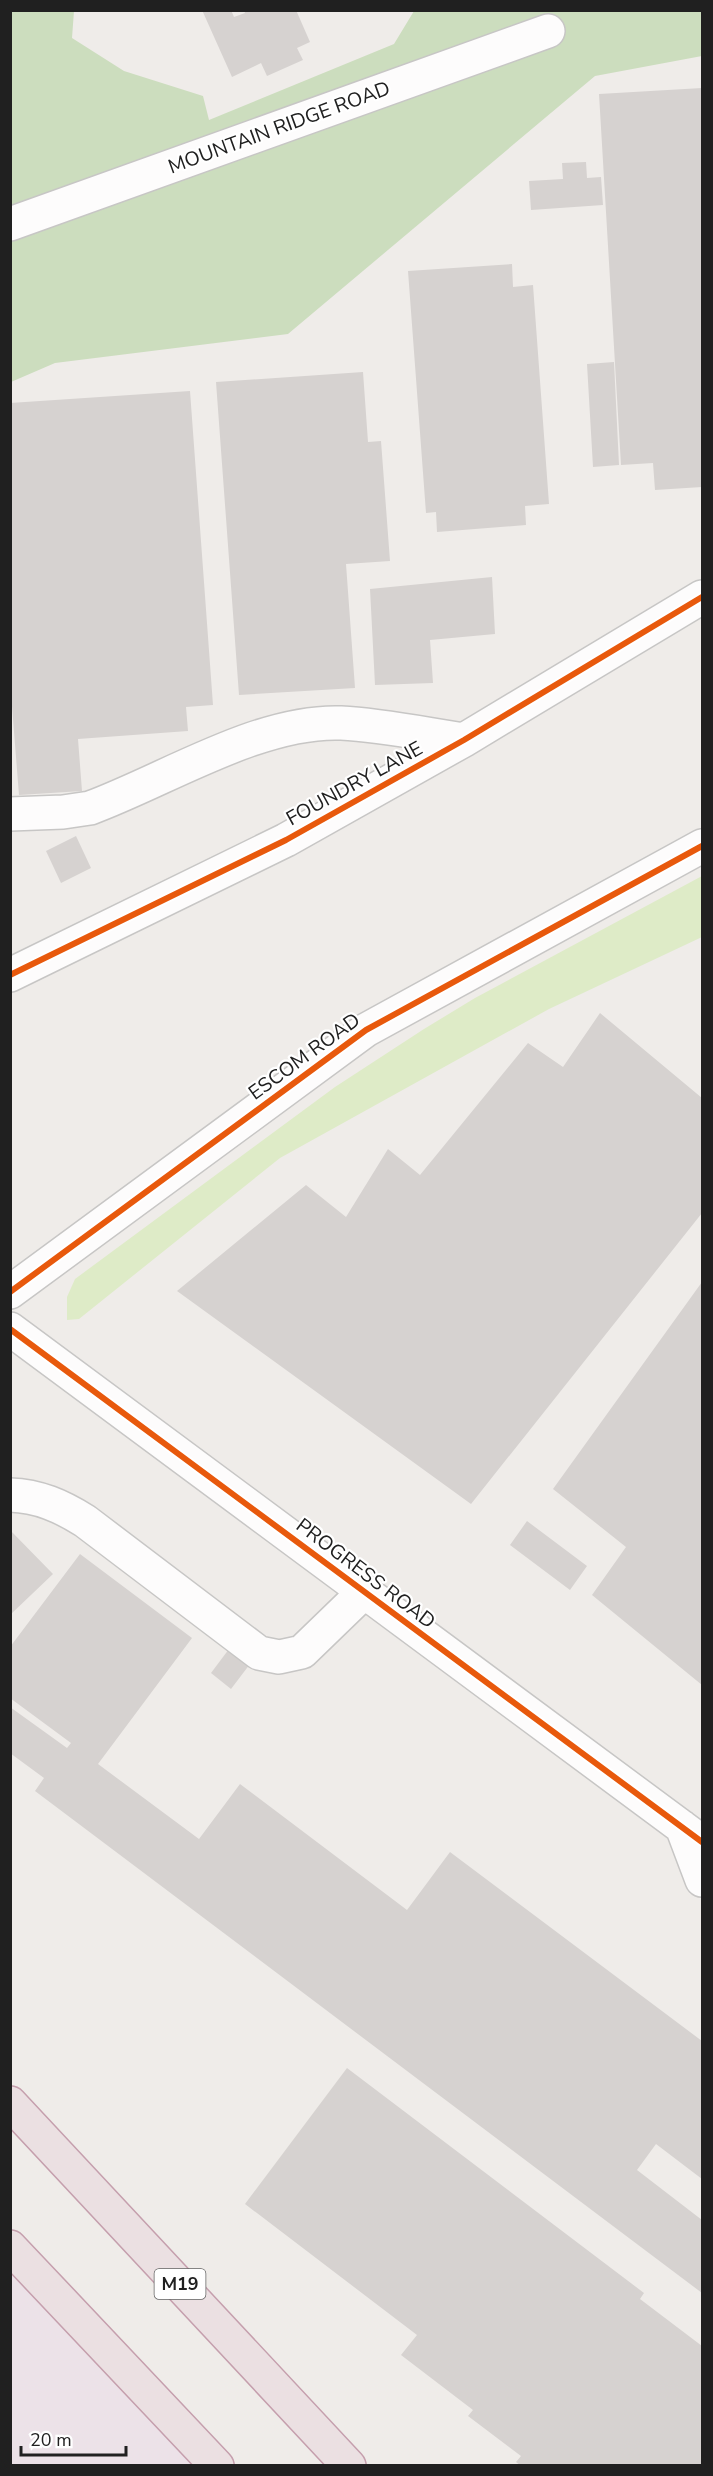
<svg xmlns="http://www.w3.org/2000/svg" width="713" height="2476" font-family="'Nunito Sans',sans-serif">
<rect width="100%" height="100%" fill="#efece9"/>
<path fill="#ece2e8" d="M10 2249 212 2465H11Z"/>
<path fill="#deebc7" d="M702 876V937L549 1009 280 1158 79 1319 67 1320V1297L75 1279 335 1087 424 1029 475 998Z"/>
<path fill="#ccddbe" d="M11 11H74L72 38 124 71 203 96 209 120 394 44 414 11H702V56L595 76 288 334 55 363 11 382Z"/>
<path fill="#d6d2d0" d="M202 10H231L234 17 245 13 244 10H296L310 42 297 48 303 60 267 76 261 63 232 77Z
M702 88V487L655 490 653 463 621 465 599 94Z
M586 162 587 178 601 177 603 205 531 210 529 181 563 179 562 163Z
M512 264 513 287 533 285 549 504 525 506 526 525 437 532 436 512 426 513 408 271Z
M614 362 619 465 593 467 587 364Z
M363 372 368 442 381 441 390 561 346 564 355 688 239 695 216 382Z
M190 391 213 705 186 707 188 731 78 739 82 791 19 795 10 681V403Z
M492 577 495 634 430 640 433 683 375 685 370 589Z
M76 836 91 868 61 883 46 851Z
M600 1013 702 1098V1213L471 1504 177 1291 306 1185 346 1217 388 1149 420 1175 528 1043 563 1067Z
M702 1282V1685L592 1595 626 1547 553 1489Z
M527 1521 587 1566 570 1590 510 1545Z
M10 1530 53 1574 10 1615Z
M80 1554 192 1638 98 1764 199 1839 240 1784 407 1910 450 1852 702 2041V2179L656 2144 637 2170 702 2220V2293L35 1791 44 1778 10 1753V1707L67 1748 71 1743 10 1698V1647Z
M229 1649 250 1664 231 1689 211 1673Z
M347 2068 644 2293 640 2299 702 2346V2466H521L516 2462 521 2456 468 2416 473 2410 401 2355 417 2335 245 2204Z"/>
<g fill="none" stroke-linecap="round" stroke-linejoin="round">
<g stroke="#c7c6c5" stroke-width="36">
<path id="minor" d="M10 224 548 31
M10 814 63 812 90 808C166 780 259 720 341 723 382 725 424 734 464 740
M10 975 286 840 464 740 702 597
M10 1292 366 1030 702 846
M10 1329 702 1842
M10 1495C39 1496 61 1506 85 1521L259 1653 279 1657 302 1652 364 1592
M682 1827 702 1880"/>
</g>
<g stroke="#c59fad" stroke-width="36">
<path id="highway" d="M10 2103 349 2466
M10 2247 217 2466"/>
</g>
<use href="#minor" stroke="#fdfcfc" stroke-width="33"/>
<use href="#highway" stroke="#ebe0e2" stroke-width="33"/>
<g stroke="#fff" stroke-width="10">
<path id="cycleway" d="M10 975 286 840 464 740 702 597
M10 1292 366 1030 702 846
M10 1329 702 1842"/>
</g>
<use href="#cycleway" stroke="#e8590c" stroke-width="6"/>
</g>
<g text-anchor="middle" stroke-width="4.5" stroke-linejoin="round" paint-order="stroke">
<rect fill="#fff" stroke="#636363" stroke-width="1.5" x="154.5" y="2269" width="51" height="30" rx="4.5"/>
<g font-size="18" font-weight="bold" fill="#202020">
<text x="180" y="2290">M19</text>
</g>
<g font-size="20" fill="#202020" stroke="#fff">
<text transform="translate(279 127) rotate(-20)" y="7">MOUNTAIN RIDGE ROAD</text>
<text transform="translate(354 783) rotate(-29)" y="7">FOUNDRY LANE</text>
<text transform="translate(304 1056) rotate(-36)" y="7">ESCOM ROAD</text>
<text transform="translate(366 1573) rotate(37)" y="7">PROGRESS ROAD</text>
</g>
</g>
<rect width="713" height="2476" fill="none" stroke="#202020" stroke-width="24"/>
<path d="M21 2446v9h105v-9" fill="none" stroke="#202020" stroke-width="3"/>
<text x="30" y="2446" font-size="18" fill="#202020" stroke="#ffffff" stroke-width="4.5" paint-order="stroke">20 m</text>
</svg>
